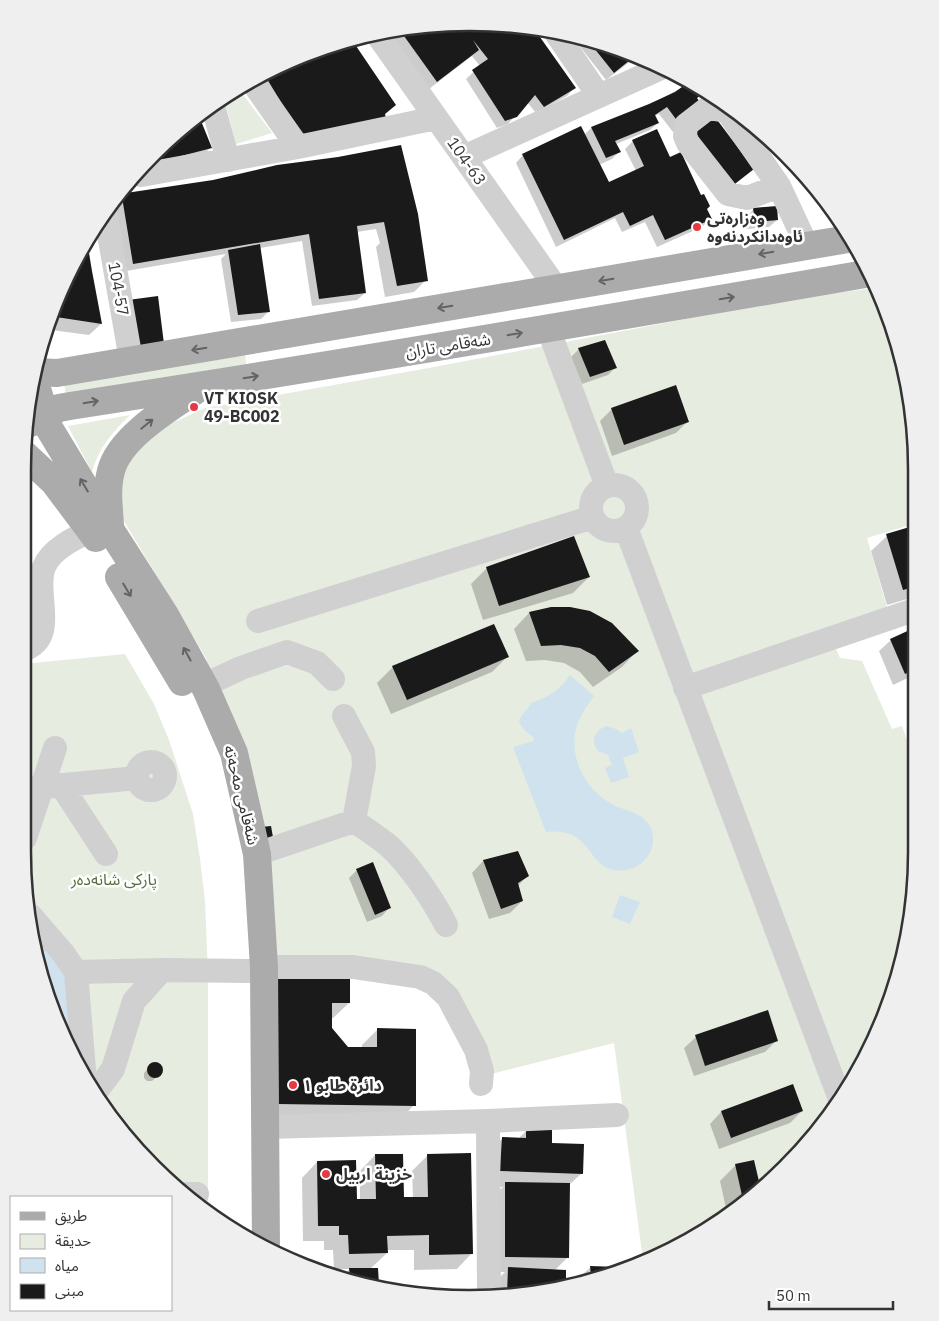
<svg xmlns="http://www.w3.org/2000/svg" width="939" height="1321" font-family="'IBM Plex Sans','Noto Sans Arabic',sans-serif">
<rect width="100%" height="100%" fill="#fff"/>
<path fill="#e6ecdf" d="M238 88 272 133 236 144 224 98Z
M875 288 913 411V524L867 538 888 611 828 631 840 658 862 661 892 729 902 726 910 748H915L916 880 901 967 870 1049 824 1124 764 1188 667 1253 643 1260 614 1043 491 1074 454 990 273 962 258 839 206 658 119 513 114 491 126 461 159 429 205 408 429 368 796 298Z
M245 353 246 364 66 395 64 383Z
M130 415C111 434 100 446 92 472L68 426Z
M125 654 154 704 169 740 193 814 200 859 205 901 208 976V1210L175 1188 98 1100 38 967 23 851V664Z"/>
<path fill="#cfe2ee" d="M570 675 594 696C587 706 579 716 576 729 569 757 585 789 610 803 621 810 634 810 644 819 663 836 650 867 626 870 585 876 597 826 546 832L513 747 534 741 533 737C527 732 522 730 519 721 522 713 528 710 531 703 548 697 561 690 570 675Z
M606 726 616 729 622 733 631 728 639 752 623 758 629 777 611 783 605 768 612 765 608 755 598 751C590 740 595 731 606 726Z
M620 895 640 902 630 924 612 917Z"/>
<path fill="#0003" d="M499 23 533 29 574 88 567 96 536 113 527 102 508 124 497 128 466 79 480 66 472 56 429 89 387 32 411 26Z
M571 35 585 38 636 57 606 80Z
M326 46 294 142 255 79Z
M690 83 705 92 696 99V117L673 132 659 114 654 116 658 123 650 130 616 144 620 151 612 159 599 165 608 184 636 171 625 149 633 141 669 159 700 197 710 219 702 227 657 247 645 222 622 232 615 218 556 247 516 163 523 155 584 135 591 128 650 105Z
M175 133 210 148 203 155 145 170Z
M338 158 426 280 414 292 385 297 376 247 380 243 376 229 357 232 365 293 357 300 312 306 302 241 260 248 269 311 261 319 231 322 221 259 226 254 126 271 115 206 125 194 213 181Z
M754 209 777 220 769 227 747 229 746 217Z
M85 243 101 324 89 335 51 330Z
M579 349 615 368 608 375 582 384 571 357Z
M612 409 687 422 676 433 612 456 600 421Z
M913 528 914 597 887 605 871 551 887 536Z
M487 568 589 577 573 593 483 620 471 584Z
M551 608 637 651 622 667 593 687 580 672 564 663 545 660 526 661 514 629 529 613Z
M914 629V675L893 685 879 651 891 640Z
M507 657 492 672 391 714 377 683 393 667Z
M517 853 528 875 518 886 522 901 510 913 489 919 472 873 483 861Z
M357 870 389 908 382 916 367 922 349 878Z
M279 969 349 1003 333 1018H331V1029L347 1048H362V1045L378 1029 414 1105 399 1121 262 1119Z
M767 1012 777 1040 765 1052 694 1076 684 1048 696 1037Z
M152 1064H157L161 1069V1073L152 1081H147L144 1078V1073Z
M792 1086 802 1111 790 1123 719 1149 710 1124 721 1112Z
M527 1130 551 1144 581 1174 568 1186V1257L554 1271H565L564 1284 528 1295H496L497 1280 505 1272H490V1199L503 1187 485 1186 487 1154 502 1139H518Z
M375 1155 403 1199 413 1198 412 1171 428 1155 472 1253 457 1269 414 1270V1250H387V1253L370 1269 378 1285 344 1274 350 1269H336V1272L327 1269H334L333 1250H324V1241H303L302 1178 317 1162 356 1200H360V1171Z
M736 1165 760 1191 727 1213 720 1181Z
M591 1267 617 1268 583 1278V1274Z"/>
<g fill="none" stroke-linecap="round" stroke-linejoin="round">
<path stroke="#cfe2ee" stroke-width="18" d="M34 939C39 944 45 950 50 956 66 978 66 1011 69 1037"/>
</g>
<path fill="#1a1a1a" d="M499 23 535 30 576 88 544 107 535 95 517 117 505 121 472 70 488 59 473 40 479 50 437 82 399 29 411 26Z
M586 38 635 56 614 73Z
M352 40 396 105 385 114 387 122 301 135 264 74 326 46Z
M689 82 705 92 697 98 705 109 681 126 667 107 655 115 659 123 615 141 621 152 606 158 591 127 649 104 675 92Z
M709 109 754 169 731 187 685 127Z
M199 116 212 148 150 164 175 133Z
M581 126 609 182 644 166 632 140 657 129 670 157 681 152 701 195 704 194 710 206 707 209 712 219 665 240 653 215 630 226 623 212 564 240 522 154Z
M401 145 418 214 428 281 397 286 384 222 357 226 366 293 319 299 309 234 133 264 122 197 126 193 213 180 277 165 338 157Z
M777 206 778 220 755 222 753 208Z
M87 241 92 271 102 324 56 317 83 246Z
M260 244 270 312 238 315 228 250Z
M158 296 164 344 134 348 128 300Z
M605 340 617 368 590 377 578 348Z
M676 385 689 422 624 445 611 408Z
M913 526 914 587 903 590 886 534Z
M574 536 590 577 499 606 486 567Z
M551 607H570L590 611 612 623 639 651 609 672 595 656 580 648 561 645 541 646 529 612Z
M494 624 509 657 407 700 392 666Z
M914 628V670L905 674 890 639Z
M271 826 274 843 265 845 261 827Z
M518 851 529 876 518 883 523 901 501 909 483 860Z
M373 862 391 908 375 915 356 869Z
M278 968 350 969V1003H332V1028L348 1047H377V1028L416 1029V1106L277 1104Z
M768 1010 778 1041 705 1066 695 1035Z
M147 1070a8 8 0 1 1 16 0a8 8 0 1 1-16 0Z
M793 1084 803 1111 731 1138 721 1111Z
M526 1129 552 1130V1143L584 1144 583 1174 500 1171 502 1137 526 1138Z
M471 1153 473 1254 429 1255V1235L387 1236 388 1253 349 1254 348 1235H339V1226H318L317 1161 356 1160 357 1199H376L375 1154H403L404 1197H428L427 1154Z
M754 1160 761 1190 743 1200 735 1164Z
M505 1182 570 1183 569 1258 505 1257Z
M590 1266 619 1267 591 1275Z
M508 1267 566 1270V1283L553 1287H540V1291L528 1295H507Z
M349 1268H378L379 1285 350 1276Z"/>
<g fill="none" stroke-linecap="round" stroke-linejoin="round">
<path stroke="#d0d0d0" stroke-width="24" d="M556 33 599 96
M377 34 557 289
M251 80 298 147
M213 106 228 160
M464 157 663 67
M141 175 298 147 436 118
M779 186 747 198 728 194 688 143 685 136 686 125 708 108 727 111 779 186 807 246
M106 217 131 360
M548 328 607 486
M591 508a23 23 0 1 1 46 0a23 23 0 1 1-46 0Z
M626 528 840 1099
M258 621 593 517
M23 650C60 637 33 593 44 567 51 549 75 538 92 530
M685 688 914 610
M206 689 213 681 241 668 287 652 317 663 333 679
M344 716 363 752 364 766 354 821C366 829 378 837 389 846 409 864 434 901 446 925
M137 776a14 14 0 1 1 28 0a14 14 0 1 1-28 0Z
M61 785 106 854
M23 789 137 778
M23 833 25 838 55 748
M257 854 354 821
M31 916 63 953 76 972 84 1070
M264 967H353L420 977 433 983 448 997 476 1050 482 1071 481 1084
M76 972 162 970 249 971
M95 1093 113 1069 134 1001 162 970
M488 1121 489 1295
M266 1127 488 1121 617 1115
M185 1194H197"/>
<path stroke="#ababab" stroke-width="28" d="M35 372 57 373 69 371 848 239
M38 392 49 428 110 529 165 615 206 689 234 753 257 854 264 967 266 1249
M30 423 59 408 70 406C337 365 604 319 871 273
M24 454 54 482 96 538
M110 525C109 508 106 489 111 471 119 438 169 408 196 390
M119 577 182 682"/>
</g>
<defs><path id="oneway-shaft" d="M-6 0H5M1.5-3L5.5 0L1.5 3" fill="none" stroke-width="1.6" stroke-linecap="round" stroke-linejoin="round" transform="scale(1.25)"/></defs>
<g stroke="#636363">
<use href="#oneway-shaft" transform="translate(766 253) rotate(170)"/>
<use href="#oneway-shaft" transform="translate(606 280) rotate(170)"/>
<use href="#oneway-shaft" transform="translate(727 298) rotate(-10)"/>
<use href="#oneway-shaft" transform="translate(445 307) rotate(170)"/>
<use href="#oneway-shaft" transform="translate(515 334) rotate(-9)"/>
<use href="#oneway-shaft" transform="translate(199 349) rotate(170)"/>
<use href="#oneway-shaft" transform="translate(251 377) rotate(-9)"/>
<use href="#oneway-shaft" transform="translate(91 402) rotate(-9)"/>
<use href="#oneway-shaft" transform="translate(147 424) rotate(-39)"/>
<use href="#oneway-shaft" transform="translate(84 485) rotate(-121)"/>
<use href="#oneway-shaft" transform="translate(127 590) rotate(59)"/>
<use href="#oneway-shaft" transform="translate(187 654) rotate(-119)"/>
</g>
<g fill="#e63946" stroke="#fff" stroke-width="2">
<circle cx="697" cy="227" r="5"/>
<circle cx="194" cy="407" r="5"/>
<circle cx="293" cy="1085" r="5"/>
<circle cx="326" cy="1174" r="5"/>
</g>
<g text-anchor="middle" stroke-width="5" stroke-linejoin="round" paint-order="stroke">
<g font-size="16" fill="#333" stroke="#fff">
<text transform="translate(467 161) rotate(55)" y="6">104-63</text>
<text transform="translate(119 289) rotate(80)" y="6">104-57</text>
<text transform="translate(448 345) rotate(-9)" y="6">شەقامی تاران</text>
<text transform="translate(242 795) rotate(76)" y="6">شەقامی مەحەتە</text>
</g>
<g font-size="16" font-weight="bold" fill="#333" stroke="#fff" text-anchor="start">
<text x="707" y="224">وەزارەتی<tspan x="707" dy="18">ئاوەدانکردنەوە</tspan></text>
<text x="204" y="404">VT KIOSK<tspan x="204" dy="18">49-BC002</tspan></text>
<text x="303" y="1091">دائرة طابو ١</text>
<text x="336" y="1180">خزينة اربيل</text>
</g>
<g font-size="16" fill="#56703f" stroke="#fff">
<text x="114" y="885">پارکی شانەدەر</text>
</g>
</g>
<path d="M0 0H939V1321H0ZM469 31H470A438 438 0 0 1 908 469V852A438 438 0 0 1 470 1290H469A438 438 0 0 1 31 852V469A438 438 0 0 1 469 31Z" fill="#efefef" fill-rule="evenodd"/>
<path fill="none" stroke="#333" stroke-width="2.5" d="M469 31H470A438 438 0 0 1 908 469V852A438 438 0 0 1 470 1290H469A438 438 0 0 1 31 852V469A438 438 0 0 1 469 31Z"/>
<rect x="10" y="1196" width="162" height="115" fill="#ffffff" stroke="#adadad"/>
<rect x="20" y="1212" width="25" height="8" fill="#ababab" stroke="#adadad"/>
<text x="55" y="1221" font-size="15" fill="#333333">طريق</text>
<rect x="20" y="1234" width="25" height="15" fill="#e6ecdf" stroke="#adadad"/>
<text x="55" y="1246" font-size="15" fill="#333333">حديقة</text>
<rect x="20" y="1258" width="25" height="15" fill="#cfe2ee" stroke="#adadad"/>
<text x="55" y="1271" font-size="15" fill="#333333">مياه</text>
<rect x="20" y="1284" width="25" height="15" fill="#1a1a1a" stroke="#adadad"/>
<text x="55" y="1296" font-size="15" fill="#333333">مبنى</text>
<path d="M769 1301v8h124v-8" fill="none" stroke="#333333" stroke-width="2.5"/>
<text x="776" y="1301" font-size="15" fill="#333333" stroke="#ffffff" stroke-width="4" paint-order="stroke">50 m</text>
</svg>
